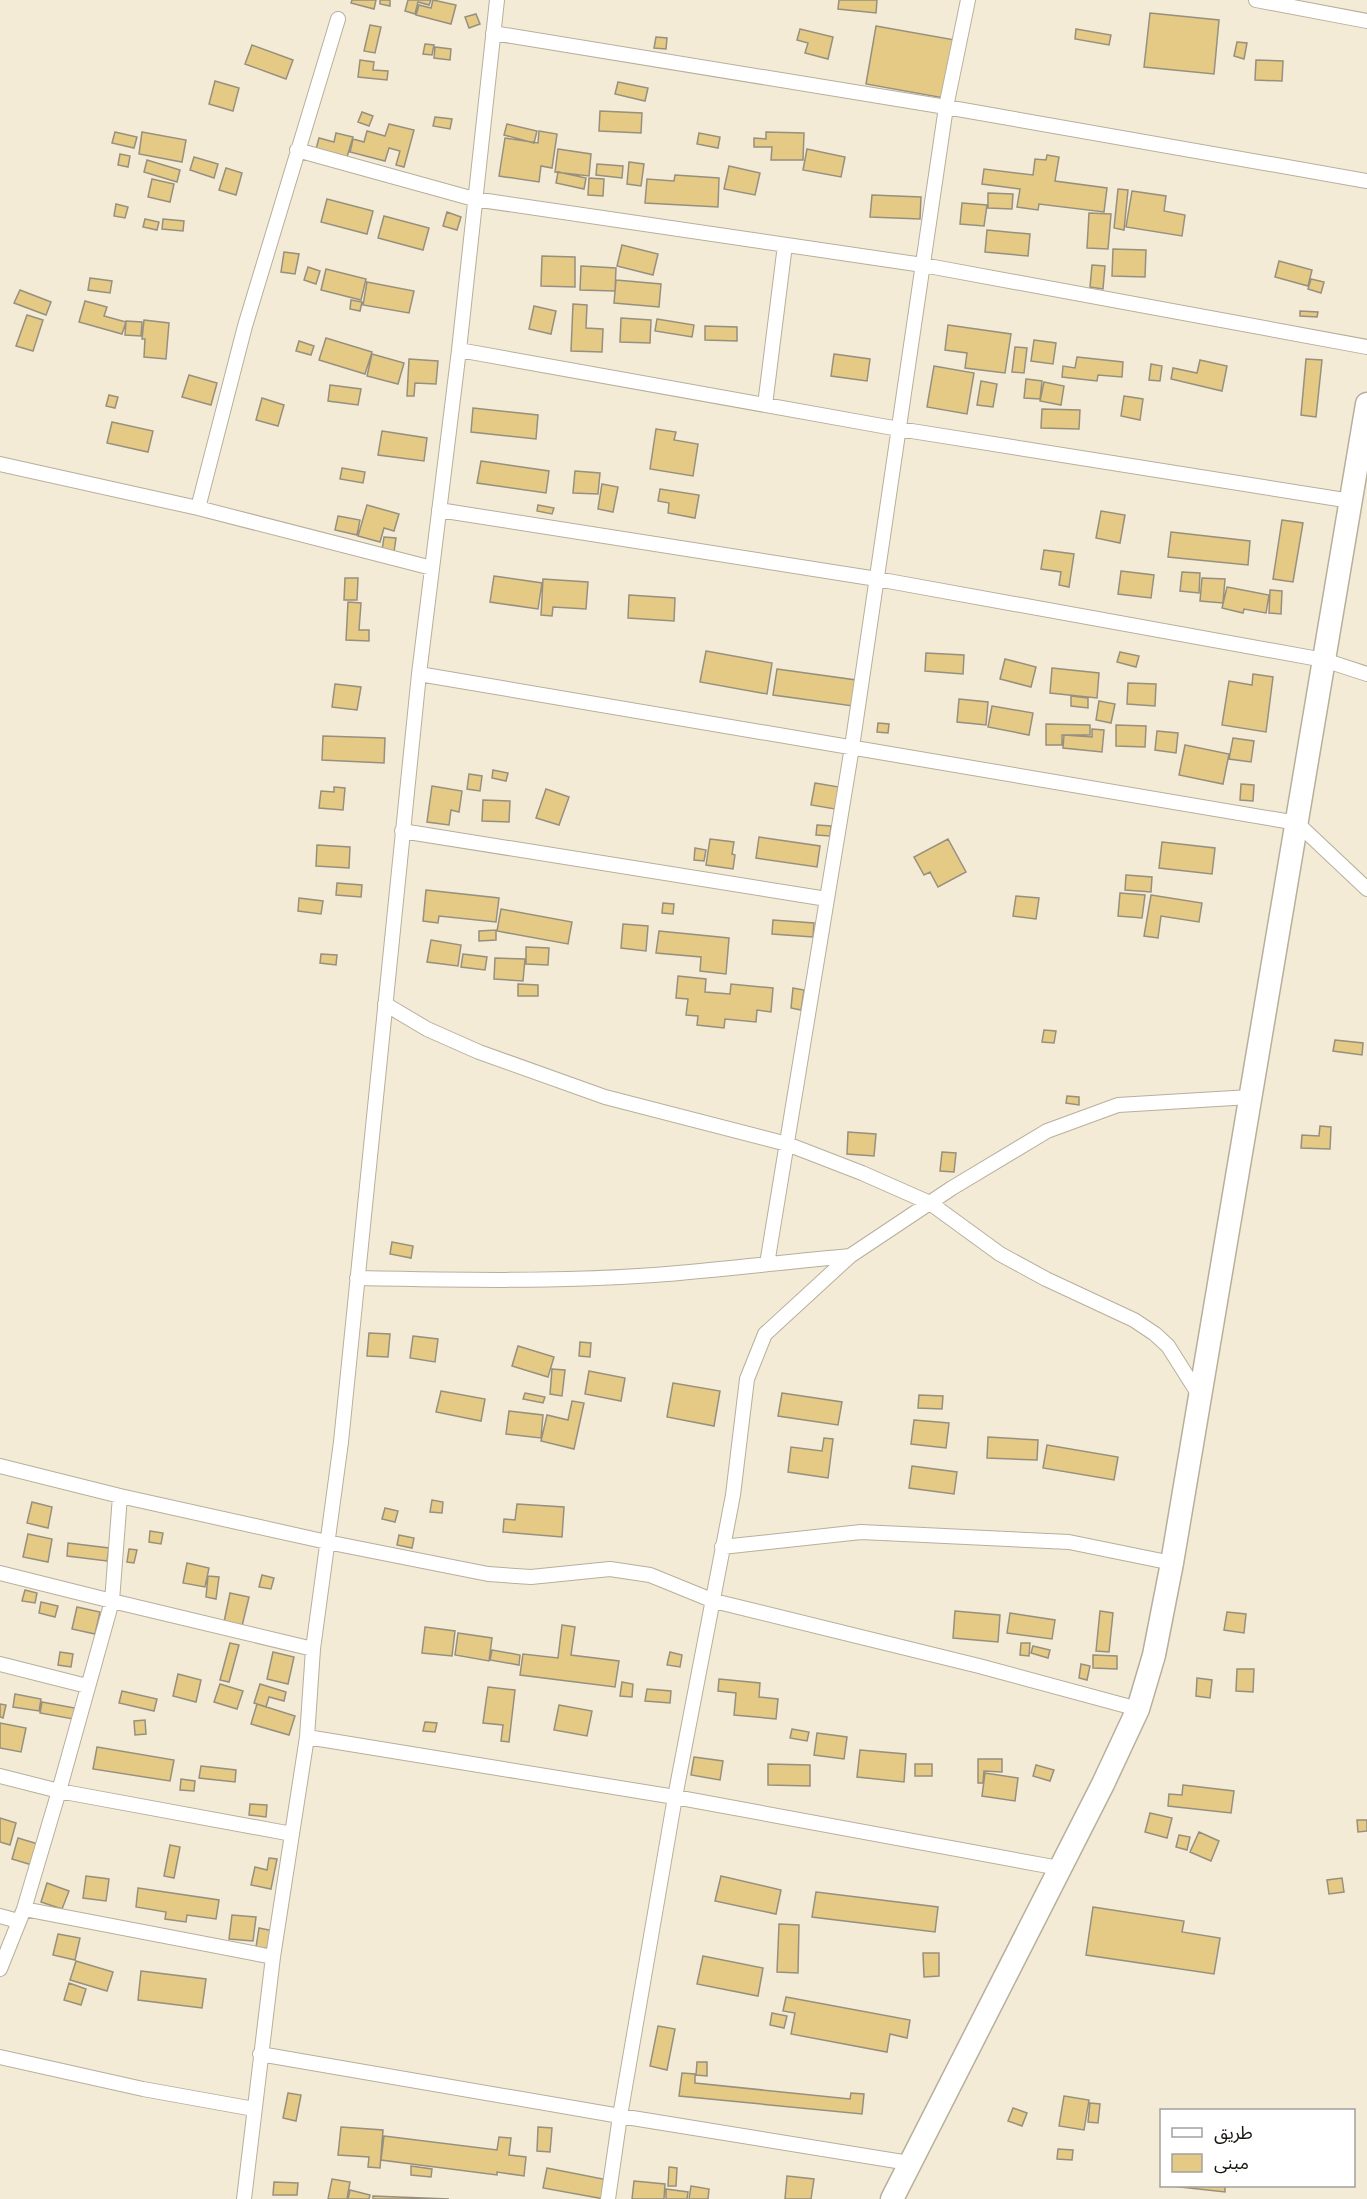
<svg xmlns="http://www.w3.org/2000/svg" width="1367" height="2199" font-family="Jost,'Noto Sans Arabic',sans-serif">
<rect width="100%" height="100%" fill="#f3ebd6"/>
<path fill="#e4ca85" stroke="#98907e" stroke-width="1.5" d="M352 0H376L374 9 351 3Z
M380 0H390V6L380 4Z
M408 0H431L429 5 418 2 415 14 405 11Z
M433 0 456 5 451 24 416 15 419 5 431 8Z
M839 0H877L876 13 838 9Z
M1150 13 1219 20 1214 74 1144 67Z
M476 14 480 24 469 28 465 17Z
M370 25 381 27 375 53 364 51Z
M876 26 955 40 944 98 866 84Z
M800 29 833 37 828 59 805 53 808 43 797 40Z
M1076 29 1111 35 1109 45 1075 39Z
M656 37 667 38 666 49 654 48Z
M1237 42 1247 43 1244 59 1234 56Z
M425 44 434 45 432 55 423 54Z
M252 45 293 60 286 79 245 64Z
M435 47 451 49 450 60 434 58Z
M360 60 374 62 373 70 388 71 387 80 358 77Z
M1256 60 1283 61 1282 81 1255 80Z
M215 81 239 88 233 111 209 104Z
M618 82 648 88 645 101 615 94Z
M600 111 642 113 641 133 599 131Z
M362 112 373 116 369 126 358 122Z
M435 117 452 119 450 129 433 126Z
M389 124 414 130 404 167 396 165 400 151 389 148 385 161 350 152 353 139 364 142 367 131 385 136Z
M507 124 537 131 534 143 504 135Z
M539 131 557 134 552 168 541 166 539 182 499 176 505 138 538 143Z
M115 132 137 137 134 148 112 143Z
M142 132 186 140 182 162 139 154Z
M766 132 804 133 803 160H771L772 147H754V138L766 139Z
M336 133 353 137 347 157 316 149 319 138 334 142Z
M699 133 720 137 718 148 697 144Z
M558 149 591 154 589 176 555 172Z
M807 149 845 157 841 177 803 170Z
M120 154 130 156 128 167 118 165Z
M1047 155 1059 157 1055 181 1107 188 1104 212 1039 204 1038 210 1017 207 1020 189 982 184 984 169 1033 175 1035 159 1046 160Z
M194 157 218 164 214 178 190 170Z
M147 160 180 170 177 182 144 172Z
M629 162 644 164 641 186 627 184Z
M597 164 623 166 622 178 596 175Z
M729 166 760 173 755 195 724 189Z
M226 168 242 173 236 195 219 190Z
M558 172 586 178 584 189 556 183Z
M675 175 719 178 718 207 645 203 647 179 674 181Z
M589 178 604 179 603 196 588 195Z
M152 179 174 184 170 202 148 197Z
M1118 189 1128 190 1124 230 1114 228Z
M1132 191 1166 196 1164 211 1185 215 1182 236 1126 227Z
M988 193 1013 194 1012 209 988 208Z
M872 195 921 197 920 219 870 217Z
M327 199 373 211 367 234 321 222Z
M962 203 987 205 984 226 960 224Z
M116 204 128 207 125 218 114 216Z
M447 212 461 217 457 230 443 226Z
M1089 213 1111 214 1108 249 1087 248Z
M384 216 429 228 423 250 378 238Z
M145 219 159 222 157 230 143 227Z
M163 219 184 221 183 231 162 229Z
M987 230 1030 234 1028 256 985 252Z
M622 245 658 254 653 275 617 266Z
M1113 249 1146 250 1145 277 1112 276Z
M284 252 299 254 295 274 281 272Z
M542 256 575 257V287L541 286Z
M1279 261 1312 270 1308 286 1275 277Z
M1092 265 1105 266 1103 289 1090 287Z
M581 266 616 268 615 291 580 290Z
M308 267 320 271 316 284 304 280Z
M326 269 366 279 361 300 321 290Z
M90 278 112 281 110 293 88 290Z
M1311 279 1324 282 1321 293 1308 289Z
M616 280 661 284 659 307 614 303Z
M367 282 414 291 409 313 363 305Z
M20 290 51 302 46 315 14 303Z
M351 300 362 302 360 311 350 309Z
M85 301 107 307 104 316 126 322 122 334 79 322Z
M573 304 587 305 586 328 603 329 602 352 571 351Z
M534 306 556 311 551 334 529 329Z
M1300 311 1318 312 1317 317 1300 316Z
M27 315 43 320 33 351 16 346Z
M621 318 651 320 650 343 620 342Z
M657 319 694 325 692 337 655 331Z
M144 320 169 323 166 359 144 357 145 339H142Z
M126 321 142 322 141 336 125 335Z
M948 325 1011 334 1005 373 965 368 967 353 945 350Z
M705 326 737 327V341L705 340Z
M326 338 372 352 365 374 319 360Z
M1034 340 1056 343 1053 364 1031 361Z
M299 341 314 346 311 355 296 351Z
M1015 347 1027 348 1024 373 1012 372Z
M372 354 404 363 398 384 367 376Z
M834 354 870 359 867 381 831 376Z
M1077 357 1123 362 1122 377 1098 375 1097 381 1062 377 1063 366 1075 368Z
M409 359 438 361 436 384 415 383 414 396H407Z
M1306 359 1322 360 1316 417 1301 415Z
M1200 360 1227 366 1222 391 1171 379 1173 368 1197 373Z
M1151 364 1162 366 1160 381 1149 380Z
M934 366 974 373 967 414 927 407Z
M189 375 217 383 211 405 182 397Z
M1026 379 1042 381 1040 399 1024 398Z
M981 381 997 384 993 407 977 405Z
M1044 382 1064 386 1061 405 1040 401Z
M330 385 361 389 358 405 328 401Z
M109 395 118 397 115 408 106 406Z
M1124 396 1143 399 1140 420 1121 416Z
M262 398 284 405 278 426 256 420Z
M473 408 538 415 536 439 471 432Z
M1042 409 1080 410 1079 429 1041 428Z
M112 422 153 431 148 452 107 443Z
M656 429 676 432 674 440 698 444 693 476 650 469Z
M382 431 427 438 424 461 378 455Z
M481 461 549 471 546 493 477 483Z
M342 468 365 472 363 483 340 479Z
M575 471 600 473 598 494 573 493Z
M602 484 618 487 613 512 598 509Z
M660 489 699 495 695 518 668 513 669 503 658 501Z
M367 505 399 514 394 531 384 528 380 542 358 536Z
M538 505 554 508 552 514 537 511Z
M1101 511 1125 515 1120 543 1096 538Z
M338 516 360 520 357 535 335 530Z
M1282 520 1303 523 1293 582 1273 579Z
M1171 532 1250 541 1248 565 1168 557Z
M384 537 396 538 394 552 382 550Z
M1044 550 1074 554 1069 587 1059 585 1061 572 1041 569Z
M1121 571 1154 575 1151 598 1118 594Z
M1182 572 1200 573 1199 593 1180 591Z
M494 576 542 583 538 609 490 602Z
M345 578H358L357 600H344Z
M1202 578 1225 579 1223 603 1200 601Z
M543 579 588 582 586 609 553 607 552 616 541 615Z
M1227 587 1269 595 1266 613 1244 609 1243 613 1222 608Z
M1270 590 1282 591 1281 614 1269 613Z
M629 595 675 598 674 621 628 618Z
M348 602 361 603 359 630H369V641L346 640Z
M706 651 772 663 767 694 700 682Z
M1120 652 1139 656 1136 667 1117 662Z
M926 653 964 655 963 674 925 671Z
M1005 659 1036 667 1031 687 1000 679Z
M1052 668 1099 673 1097 698 1050 693Z
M777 669 856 680 853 706 773 695Z
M1253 674 1273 677 1266 732 1222 725 1229 681 1252 685Z
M1128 683 1156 684 1155 706 1127 704Z
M335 684 361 687 357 710 332 707Z
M1071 696 1088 698V708L1071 706Z
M959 699 988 702 986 725 957 722Z
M1099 701 1115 704 1111 723 1096 720Z
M992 706 1033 713 1029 735 988 727Z
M878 723 889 724 888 733 877 732Z
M1046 724 1090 725V735H1062V745H1046Z
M1116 725 1146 726 1145 747 1116 746Z
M1092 729 1104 730 1102 752 1063 748 1064 735 1092 737Z
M1157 731 1178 733 1176 753 1155 750Z
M323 736 385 738 384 763 322 760Z
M1233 738 1254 741 1251 762 1229 759Z
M1185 745 1229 754 1223 784 1179 775Z
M493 770 508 773 506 781 492 778Z
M469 774 482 776 480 791 467 789Z
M815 783 839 787 835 809 811 805Z
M1241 784 1254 785 1253 801 1240 800Z
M432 786 462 791 459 812 451 810 449 825 427 822Z
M334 787 345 788 343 810 319 808 321 791 334 792Z
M546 789 569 797 559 825 536 818Z
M483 800 510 801 509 822 482 821Z
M817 825 831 826 830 836 816 835Z
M759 837 820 846 817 867 756 858Z
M710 839 734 842 732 854 735 855 733 869 706 865Z
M948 839 966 872 938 887 930 872 924 875 914 857Z
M1162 842 1215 848 1212 874 1159 868Z
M317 845 350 847 349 868 316 866Z
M695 848 706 850 704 861 694 860Z
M1126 875 1152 877 1151 892 1125 890Z
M337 883 362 885 361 897 336 895Z
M426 890 499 898 496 922 439 916 438 923 423 921Z
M1120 893 1145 895 1142 918 1118 916Z
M1151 895 1202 903 1199 922 1161 916 1158 938 1144 936Z
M1016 896 1039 898 1036 919 1013 916Z
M299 898 323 901 321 914 298 911Z
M663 903 674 904 673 914 662 913Z
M501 909 572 922 568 944 497 931Z
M773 920 814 923 813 937 772 934Z
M623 924 648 926 646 951 621 948Z
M496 930V940L479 941V931Z
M659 931 729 938 726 974 700 971 701 957 656 953Z
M431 940 461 945 458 966 427 962Z
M526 947 549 948 548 965 526 964Z
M321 954 337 955 336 965 320 963Z
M463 954 487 957 485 970 461 967Z
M495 958 525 959 523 981 494 979Z
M678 976 706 979 705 992 730 994 731 984 773 988 771 1012 757 1010 756 1022 725 1019 724 1028 697 1025 698 1016 686 1015 688 999 676 998Z
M518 984 538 985V996H518Z
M793 988 804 990 801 1010 791 1008Z
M1044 1030 1056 1031 1054 1043 1042 1042Z
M1335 1040 1363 1043 1362 1055 1333 1051Z
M1067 1096 1079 1097V1105L1066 1103Z
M1320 1126 1331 1127 1330 1149 1301 1148 1302 1135 1319 1136Z
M848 1132 876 1134 874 1156 847 1154Z
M942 1152 956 1153 954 1172 940 1171Z
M392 1242 413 1246 411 1258 390 1254Z
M369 1333 390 1334 388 1357 367 1356Z
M413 1336 438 1339 435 1362 410 1358Z
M580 1342 591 1343 590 1357 579 1356Z
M518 1346 554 1357 548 1377 512 1366Z
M552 1369 565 1370 562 1396 550 1394Z
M589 1371 625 1378 621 1401 585 1394Z
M673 1383 720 1391 714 1426 667 1417Z
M441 1391 485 1399 481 1421 436 1412Z
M525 1393 545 1397 543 1403 523 1399Z
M782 1393 842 1402 838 1425 778 1416Z
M919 1395 943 1396 942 1409 918 1408Z
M572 1401 584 1403 574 1449 541 1441 547 1415 568 1420Z
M509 1411 543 1415 541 1438 506 1434Z
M914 1420 949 1423 946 1448 911 1444Z
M988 1437 1038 1440 1037 1460 987 1458Z
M824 1438 833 1439 828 1478 788 1472 791 1447 822 1451Z
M1047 1445 1118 1457 1114 1480 1043 1468Z
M912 1466 957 1472 954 1494 909 1488Z
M432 1500 443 1502 442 1513 430 1512Z
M32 1502 52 1507 48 1528 27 1523Z
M517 1504 564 1507 562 1537 503 1532 504 1519 515 1520Z
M385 1508 398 1511 395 1522 382 1519Z
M150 1531 163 1533 161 1544 149 1542Z
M28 1534 52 1539 48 1562 23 1557Z
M399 1535 414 1538 412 1548 397 1545Z
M68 1543 109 1548 107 1561 67 1556Z
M129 1549 137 1550 134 1563 127 1562Z
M187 1563 209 1568 205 1587 183 1583Z
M262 1575 274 1578 271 1589 259 1587Z
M208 1576 219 1577 216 1599 206 1597Z
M25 1590 37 1593 35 1603 22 1601Z
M230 1593 249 1597 242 1626 224 1622Z
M41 1602 58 1606 55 1617 39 1613Z
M77 1607 100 1612 95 1634 72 1629Z
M955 1611 1000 1615 998 1642 953 1638Z
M1100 1611 1113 1613 1109 1652 1096 1651Z
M1227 1612 1246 1614 1244 1633 1224 1630Z
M1010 1613 1055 1620 1052 1639 1007 1633Z
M562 1625 575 1627 571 1655 619 1661 615 1687 520 1675 523 1654 558 1658Z
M425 1627 455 1631 452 1656 422 1653Z
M458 1633 492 1638 489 1661 455 1655Z
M230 1643 239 1645 229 1682 220 1680Z
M1021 1643H1030L1029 1656 1020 1655Z
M1033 1646 1050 1650 1048 1658 1031 1653Z
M492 1650 520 1655 519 1665 490 1660Z
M60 1652 73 1654 71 1667 58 1665Z
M273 1652 294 1657 288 1684 267 1679Z
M670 1652 682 1655 680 1667 667 1665Z
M1093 1655 1117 1656V1669L1093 1668Z
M1081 1664 1090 1666 1087 1680 1079 1678Z
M1237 1669H1254L1253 1692 1236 1691Z
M178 1674 201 1680 196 1702 173 1696Z
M1197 1678 1212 1680 1210 1698 1196 1696Z
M719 1679 760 1683 759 1697 778 1699 776 1719 734 1715 736 1693 718 1691Z
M622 1682 633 1684 632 1697 620 1696Z
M220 1684 243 1691 237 1709 214 1702Z
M260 1684 286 1692 284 1701 269 1697 266 1707 254 1703Z
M488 1687 515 1690 509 1742 501 1741 503 1725 483 1723Z
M647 1689 671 1691 670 1703 645 1701Z
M122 1691 157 1699 154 1711 119 1703Z
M15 1694 41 1699 39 1711 13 1707Z
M42 1702 75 1708 73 1719 40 1713Z
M0 1704 6 1705 3 1718 0 1717Z
M257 1704 295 1716 289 1735 251 1724Z
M559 1705 592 1711 587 1736 554 1730Z
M145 1720 146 1734 135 1735 134 1721Z
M425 1722 437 1723 435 1732 423 1731Z
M0 1723 26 1728 21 1752 0 1748Z
M792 1729 809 1732 807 1741 790 1738Z
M817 1733 847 1737 844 1759 814 1755Z
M97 1747 174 1760 170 1781 93 1769Z
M860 1750 906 1754 904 1782 857 1777Z
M694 1757 723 1761 720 1780 691 1775Z
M978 1759H1002V1772L984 1771 983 1783H978Z
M768 1764 810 1765V1786L768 1785Z
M915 1764H932V1776H915Z
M1036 1765 1054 1770 1050 1781 1033 1776Z
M201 1766 236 1770 235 1782 199 1778Z
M985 1773 1018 1778 1015 1801 982 1796Z
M181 1779 195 1781 194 1791 180 1790Z
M1183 1785 1234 1791 1231 1813 1168 1806 1169 1794 1182 1795Z
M250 1804 267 1805 266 1817 249 1815Z
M1150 1813 1172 1818 1167 1838 1145 1832Z
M0 1818 16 1823 10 1845 0 1842Z
M1357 1820H1367V1831L1358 1832Z
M1199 1832 1219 1841 1211 1861 1190 1852Z
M1179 1835 1190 1837 1187 1850 1176 1847Z
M18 1838 38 1844 32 1865 12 1859Z
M170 1845 180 1847 174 1878 164 1876Z
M269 1858 277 1859 271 1889 251 1885 255 1867 267 1870Z
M86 1876 109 1879 106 1901 83 1898Z
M721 1876 781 1890 776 1914 715 1901Z
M1342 1878 1344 1892 1329 1894 1327 1880Z
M47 1883 69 1891 62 1909 41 1902Z
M138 1888 219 1900 216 1919 187 1915 186 1922 165 1919 166 1912 136 1907Z
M816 1892 938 1907 935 1932 812 1917Z
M1093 1907 1184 1921 1182 1932 1220 1938 1214 1974 1086 1955Z
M232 1915 256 1917 253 1941 229 1939Z
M779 1924 799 1925 798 1973 777 1972Z
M259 1928 274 1931 271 1949 256 1947Z
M58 1934 80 1938 75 1960 53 1955Z
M923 1953H939V1976L924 1977Z
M703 1956 763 1968 758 1996 697 1984Z
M76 1961 113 1972 107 1991 70 1980Z
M141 1971 206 1979 202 2008 138 2000Z
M69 1983 86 1989 81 2005 64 2000Z
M786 1997 910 2020 907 2038 890 2034 887 2052 791 2034 795 2013 783 2011Z
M772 2013 787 2016 784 2028 770 2025Z
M658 2026 675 2029 667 2070 650 2066Z
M697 2062H707V2076L696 2075Z
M682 2073 695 2074V2083L850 2099 851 2093 864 2094 862 2114 679 2096Z
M288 2093 301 2095 296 2121 283 2118Z
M1064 2096 1089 2100 1084 2130 1059 2126Z
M1090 2103 1100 2104 1098 2123 1088 2122Z
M1013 2108 1027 2113 1022 2126 1008 2121Z
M341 2127 383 2130 380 2168 368 2167 369 2157 338 2155Z
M538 2127 552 2128 550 2152 537 2151Z
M384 2136 497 2150 499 2137 511 2138 509 2155 526 2157 524 2176 497 2172V2175L381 2160Z
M1058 2149 1073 2150 1072 2160 1057 2159Z
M411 2166 432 2169 431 2177 411 2175Z
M669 2167 677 2168 676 2186H668Z
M547 2168 608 2180 604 2199 543 2188Z
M787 2176 814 2179 811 2199H785Z
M332 2179 350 2182 347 2199H328Z
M634 2181 665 2184 664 2199H632Z
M274 2182 298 2183 297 2195H273Z
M691 2186 709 2189 708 2199H689Z
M1171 2186H1225V2192Z
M666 2189 688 2192 687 2199H666Z
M350 2190 370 2195 369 2199H348Z
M373 2196 449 2199H373Z"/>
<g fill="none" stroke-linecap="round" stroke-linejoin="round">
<g stroke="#b7af9c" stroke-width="16">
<path id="minor" d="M1256 0 1367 21
M493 33 946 107 1367 181
M297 150 474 199 923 265 1367 347
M459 350 899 429 1351 501
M765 405 785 245
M0 464 198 508 432 568
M198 508 245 326 338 19
M439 510 877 579 1324 660 1367 674
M419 674 1297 823 1367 889
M402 831 827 899
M385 1004 427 1029 479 1052 605 1097 787 1144 862 1173 930 1203 1000 1254 1046 1279 1134 1320 1155 1334 1168 1346 1199 1395
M767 1264 852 747 946 107 968 0
M357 1278C456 1280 555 1282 654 1275 719 1270 784 1262 850 1256
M0 1466 120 1496 327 1542 488 1574 531 1577 610 1569 650 1575 714 1601 979 1666 1138 1709
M722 1547 861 1532 1069 1542 1172 1563
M0 1573 112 1601 313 1649
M0 1664 87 1686
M307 1737 313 1649 341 1442 419 674 459 350 497 0
M0 1776 59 1791 292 1834
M24 1909 273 1957
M0 1916 18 1921
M0 1969 24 1909 59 1791 112 1601 120 1496
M260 2054 620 2116 909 2163
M0 2057 143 2089 254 2109
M244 2199 273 1957 307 1737 675 1797 1059 1868
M608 2199 620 2116 675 1797 733 1495 747 1379 765 1334 850 1256 952 1188 1047 1131 1118 1105 1250 1097"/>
</g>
<g stroke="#b7af9c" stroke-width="25">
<path id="primary" d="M892 2199 1103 1784 1138 1709 1154 1655 1172 1563 1367 404"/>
</g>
<use href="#minor" stroke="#fff" stroke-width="14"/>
<use href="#primary" stroke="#fff" stroke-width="22"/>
</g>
<rect x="1160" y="2109" width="195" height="78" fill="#ffffff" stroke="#a2a19f" stroke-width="1.5"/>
<rect x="1172" y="2128" width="30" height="9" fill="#ffffff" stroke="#a2a19f" stroke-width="1.5"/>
<text x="1214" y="2139" font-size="18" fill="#17150e">طريق</text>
<rect x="1172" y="2154" width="30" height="18" fill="#e4ca85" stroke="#a2a19f" stroke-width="1.5"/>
<text x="1214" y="2169" font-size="18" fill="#17150e">مبنى</text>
</svg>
